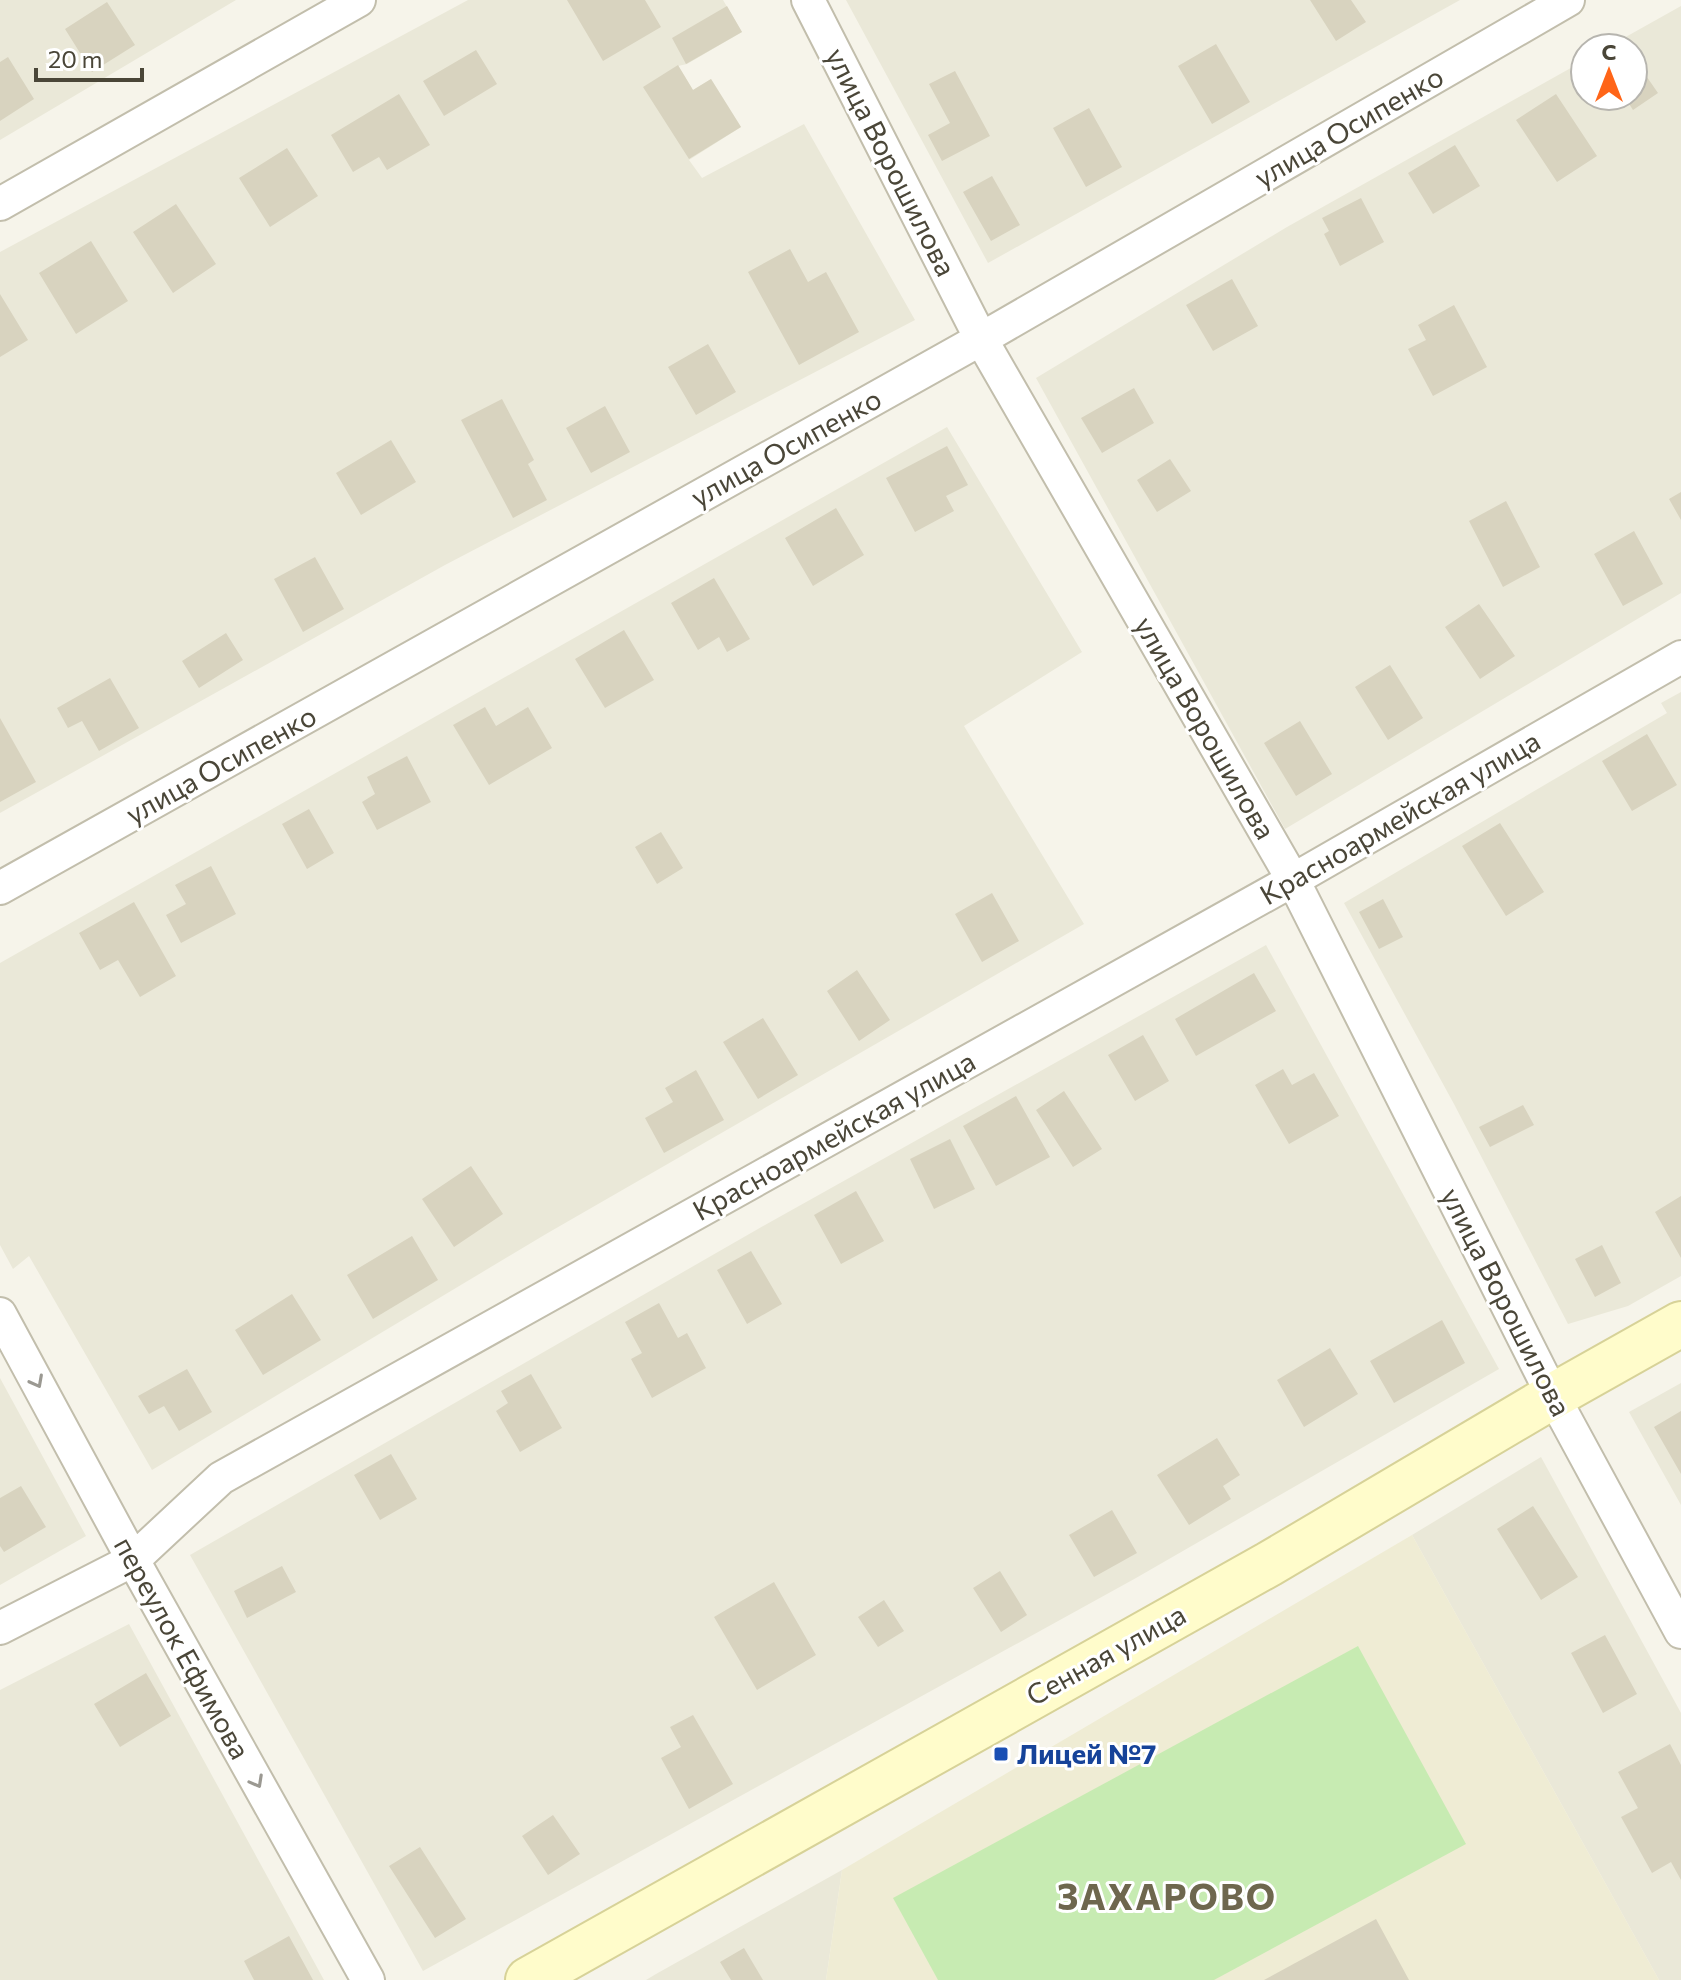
<svg xmlns="http://www.w3.org/2000/svg" width="1681" height="1980" font-family="Commissioner,sans-serif">
<rect width="100%" height="100%" fill="#f6f4ea"/>
<path fill="#eae8d8" d="M0 0H236L0 140Z
M468 0H723L742 32 687 64 678 66 693 90 711 79 741 127 689 160 702 178 804 124 915 320 445 565 0 813V252Z
M846 0H1460L988 263Z
M1681 6V593L1285 829 1036 378 1287 227 1585 60V96H1633V48H1606Z
M947 427 1082 652 964 726 1084 924 546 1234 152 1470 29 1256 13 1269 0 1245V963Z
M1681 692V1276L1628 1306 1568 1324 1454 1104 1344 903 1667 713 1661 703Z
M1266 945 1499 1369 1136 1578 423 1971 190 1555 765 1225Z
M0 1378 86 1536 0 1585Z
M1681 1383V1505L1629 1412Z
M1541 1457 1681 1713V1980H1659L1412 1535Z
M129 1624 324 1980H0V1690Z
M842 1870 826 1980H646L656 1974Z"/>
<path fill="#efecd4" d="M1412 1535 1659 1980H826L842 1870Z"/>
<path fill="#c7ebb2" d="M1358 1646 1466 1844 1214 1980H938L893 1898Z"/>
<path fill="#d8d3bf" d="M567 0H645L661 27 603 61Z
M1310 0H1351L1366 22 1336 41Z
M107 2 135 45 92 72 65 29Z
M727 6 742 32 686 64 672 38Z
M1216 44 1250 102 1212 124 1178 66Z
M476 50 497 84 444 116 423 81Z
M8 57 34 99 0 121V62Z
M1633 57 1658 93 1633 110 1624 96H1633Z
M678 65 693 90 711 79 741 127 689 159 643 87Z
M955 71 990 136 942 161 928 135 950 123 929 84Z
M399 94 430 145 387 170 379 157 353 172 331 135Z
M1556 94 1597 156 1557 182 1516 120Z
M1089 108 1122 167 1086 187 1053 128Z
M1455 145 1480 186 1433 214 1408 173Z
M287 148 318 196 270 227 239 178Z
M992 176 1020 225 991 241 963 192Z
M1361 198 1384 242 1340 266 1324 234 1329 231 1322 218Z
M176 204 216 264 173 293 133 232Z
M91 241 128 301 76 334 39 273Z
M790 249 808 282 826 272 859 332 799 365 748 272Z
M1232 279 1258 326 1213 351 1186 305Z
M0 294 28 340 0 357Z
M1454 305 1487 367 1433 396 1408 349 1426 340 1418 325Z
M708 344 736 392 696 415 668 367Z
M1134 388 1154 423 1102 453 1081 418Z
M502 399 534 460 528 464 547 500 513 518 461 420Z
M605 406 630 452 591 473 566 428Z
M391 440 416 482 361 515 336 473Z
M947 446 968 485 946 496 954 511 915 532 886 478Z
M1170 459 1191 491 1157 512 1137 480Z
M1681 492V520L1669 499Z
M1506 501 1540 567 1503 587 1469 521Z
M836 508 864 555 813 586 785 538Z
M1634 531 1663 584 1623 606 1594 554Z
M315 557 344 609 303 632 274 579Z
M714 578 750 639 727 652 719 637 698 650 671 603Z
M1479 604 1515 656 1480 679 1445 627Z
M624 630 654 680 605 708 575 659Z
M226 633 243 660 199 688 182 661Z
M1390 665 1423 718 1388 740 1355 687Z
M110 678 139 728 99 751 82 721 68 728 57 708Z
M485 707 496 726 528 707 552 748 489 785 453 725Z
M0 718 36 782 0 802Z
M1300 721 1332 774 1296 796 1264 743Z
M1647 734 1677 785 1632 811 1602 761Z
M407 756 431 802 377 830 362 802 375 794 367 777Z
M309 809 334 853 307 869 282 824Z
M1500 823 1544 892 1506 916 1462 846Z
M661 832 683 868 657 884 635 847Z
M211 866 236 914 181 943 166 915 186 904 175 885Z
M992 893 1019 941 982 962 955 914Z
M1383 899 1403 937 1379 949 1359 912Z
M134 902 176 976 140 997 118 960 100 970 79 933Z
M857 970 890 1020 859 1041 827 991Z
M1254 973 1276 1011 1196 1056 1175 1019Z
M763 1018 798 1075 758 1099 723 1042Z
M1143 1035 1169 1081 1135 1101 1108 1055Z
M1283 1069 1292 1085 1314 1073 1339 1116 1289 1144 1255 1085Z
M696 1070 724 1120 664 1153 645 1118 673 1102 665 1088Z
M1064 1091 1102 1149 1073 1167 1036 1110Z
M1016 1096 1050 1157 996 1186 963 1126Z
M1523 1105 1534 1125 1490 1147 1479 1127Z
M950 1139 975 1189 934 1209 910 1159Z
M471 1166 503 1214 454 1247 422 1199Z
M856 1191 884 1241 841 1264 814 1215Z
M1681 1196V1258L1655 1212Z
M412 1236 438 1280 373 1319 347 1275Z
M1602 1245 1621 1283 1595 1297 1575 1259Z
M751 1251 782 1304 747 1324 717 1270Z
M292 1294 321 1340 263 1375 235 1330Z
M659 1303 678 1338 687 1333 706 1368 652 1398 631 1359 642 1353 625 1322Z
M1442 1320 1465 1363 1394 1403 1370 1361Z
M1330 1348 1358 1394 1304 1427 1277 1380Z
M187 1369 212 1412 179 1431 164 1406 149 1414 138 1396Z
M531 1374 562 1428 520 1452 496 1411 508 1403 501 1391Z
M1681 1411V1474L1654 1427Z
M1217 1438 1240 1475 1223 1486 1231 1499 1189 1525 1157 1475Z
M391 1454 417 1499 380 1520 354 1475Z
M21 1486 46 1527 4 1552 0 1546V1498Z
M1533 1506 1578 1577 1541 1600 1497 1529Z
M1112 1510 1137 1553 1094 1577 1069 1535Z
M282 1566 296 1592 247 1618 234 1591Z
M1000 1571 1027 1615 1001 1632 973 1588Z
M774 1582 816 1655 757 1690 714 1617Z
M884 1600 904 1631 878 1647 858 1617Z
M1605 1635 1637 1694 1603 1713 1571 1653Z
M146 1673 171 1716 120 1747 94 1704Z
M693 1715 733 1784 689 1809 661 1758 681 1747 670 1727Z
M1670 1744 1681 1765V1880L1671 1862 1652 1873 1621 1817 1638 1808 1618 1772Z
M553 1815 580 1854 548 1875 522 1836Z
M420 1847 466 1919 435 1938 389 1866Z
M1376 1919 1409 1980H1264Z
M289 1936 313 1980H254L244 1961Z
M744 1948 763 1980H731L720 1962Z"/>
<g fill="none" stroke-linecap="round" stroke-linejoin="round">
<g stroke="#c2beac" stroke-width="36">
<path id="street" d="M808 0 981 339 1293 880 1553 1396 1681 1632
M0 204 359 0
M0 888 981 339 1568 0
M0 1314 133 1560 368 1980
M0 1628 133 1560 221 1478 1293 880 1681 657"/>
</g>
<g stroke="#d7d298" stroke-width="48">
<path id="secondary" d="M528 1980 1269 1564 1553 1396 1681 1324"/>
</g>
<use href="#street" stroke="#fff" stroke-width="32"/>
<use href="#secondary" stroke="#fffccb" stroke-width="44"/>
</g>
<defs><path id="oneway-chevron" d="M-2-3.5L2.5 0L-2 3.5" fill="none" stroke-width="1.6" stroke-linecap="round" stroke-linejoin="round" transform="scale(2)"/></defs>
<g stroke="#9b9992">
<use href="#oneway-chevron" transform="translate(37 1382) rotate(62)"/>
<use href="#oneway-chevron" transform="translate(257 1782) rotate(61)"/>
</g>
<rect fill="#1a4fb4" stroke="#fff" stroke-width="3" x="993" y="1746" width="16" height="16" rx="4"/>
<g text-anchor="middle" stroke-width="6" stroke-linejoin="round" paint-order="stroke">
<g font-size="28" fill="#4a4638" stroke="#fff">
<text transform="translate(1349 127) rotate(-30)" y="10">улица Осипенко</text>
<text transform="translate(891 162) rotate(63)" y="10">улица Ворошилова</text>
<text transform="translate(786 448) rotate(-29)" y="10">улица Осипенко</text>
<text transform="translate(1205 728) rotate(60)" y="10">улица Ворошилова</text>
<text transform="translate(221 765) rotate(-29)" y="10">улица Осипенко</text>
<text transform="translate(1400 818) rotate(-30)" y="10">Красноармейская улица</text>
<text transform="translate(834 1136) rotate(-29)" y="10">Красноармейская улица</text>
<text transform="translate(1506 1302) rotate(63)" y="10">улица Ворошилова</text>
<text transform="translate(182 1648) rotate(61)" y="10">переулок Ефимова</text>
<text transform="translate(1106 1655) rotate(-29)" y="10">Сенная улица</text>
</g>
<g font-size="28" font-weight="bold" fill="#164399" stroke="#fff" text-anchor="start">
<text x="1017" y="1764">Лицей №7</text>
</g>
<g font-size="36" font-weight="bold" letter-spacing="2" fill="#6e674e" stroke="#fff">
<text x="1167" y="1910">ЗАХАРОВО</text>
</g>
</g>
<g transform="translate(1609 72)"><circle r="38" fill="#ffffff" stroke="#b7b5af" stroke-width="2"/>
<path d="M0-6L14 30L0 20L-14 30Z" fill="#ff6518"/>
<text y="-12" font-size="22" font-weight="bold" text-anchor="middle" fill="#4a4638">С</text>
</g>
<path d="M36 68v12h106v-12" fill="none" stroke="#4a4638" stroke-width="4"/>
<text x="48" y="68" font-size="24" fill="#4a4638" stroke="#ffffff" stroke-width="6" paint-order="stroke">20 m</text>
</svg>
